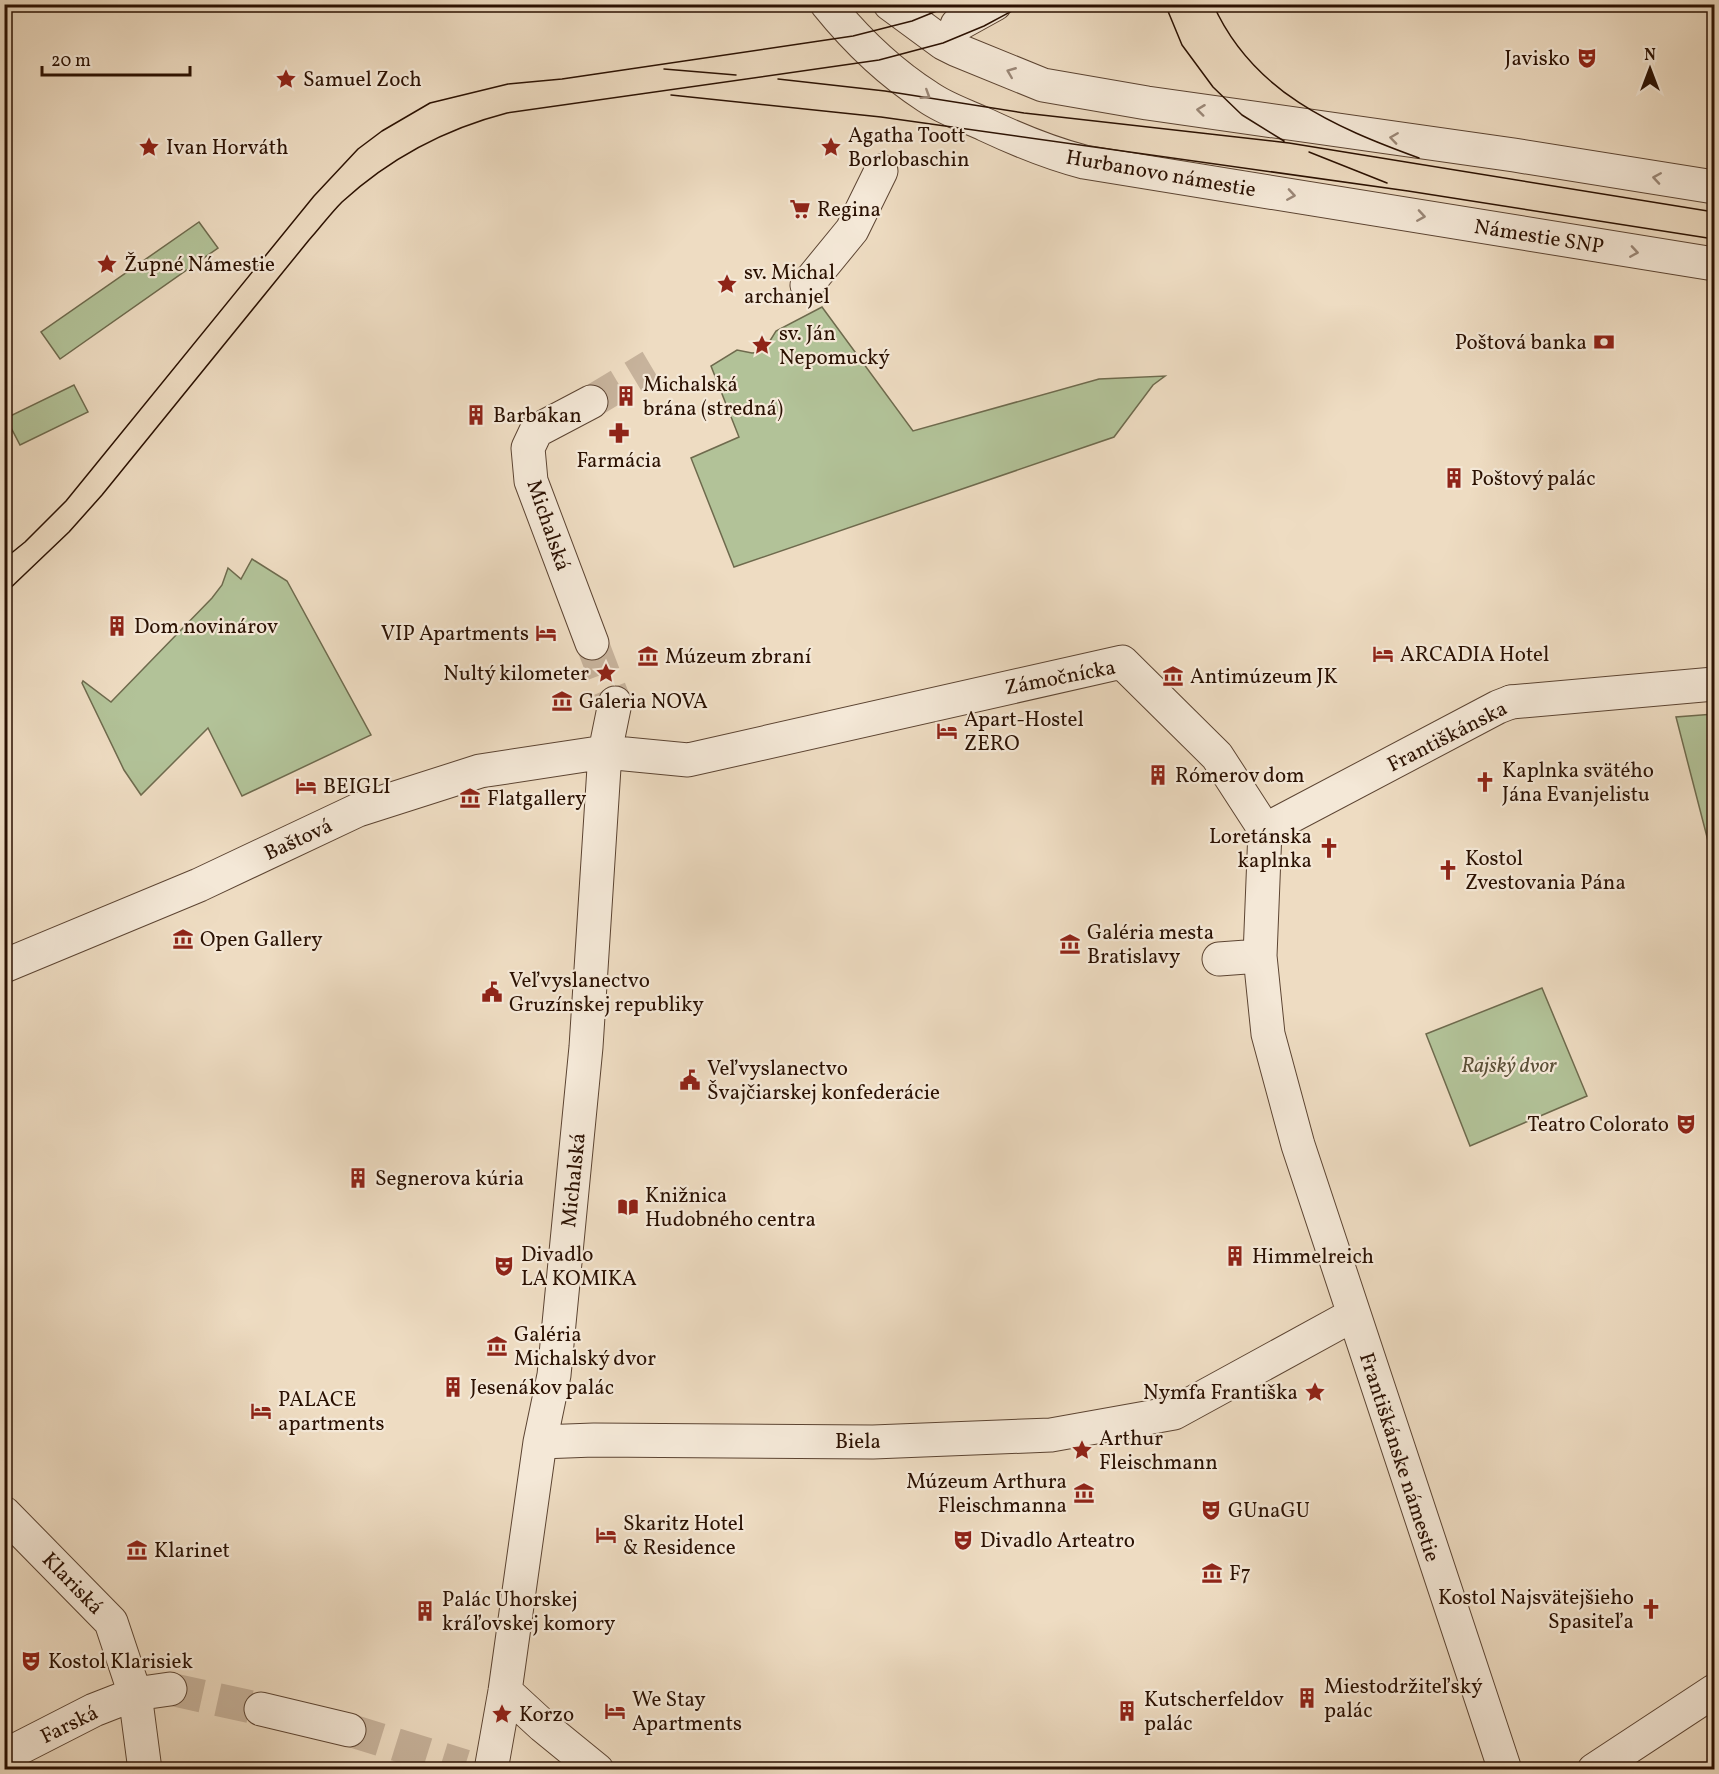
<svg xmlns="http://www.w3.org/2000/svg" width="1719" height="1774" font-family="Vollkorn,serif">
<rect width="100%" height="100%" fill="#eedcc2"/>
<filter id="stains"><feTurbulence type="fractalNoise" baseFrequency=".00333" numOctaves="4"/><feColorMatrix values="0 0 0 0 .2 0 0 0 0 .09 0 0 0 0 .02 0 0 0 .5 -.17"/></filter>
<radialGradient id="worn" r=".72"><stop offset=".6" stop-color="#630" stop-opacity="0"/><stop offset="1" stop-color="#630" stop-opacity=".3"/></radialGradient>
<path fill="#b2c298" stroke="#6e6a4d" stroke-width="1.5" d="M199 222 218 248 60 359 41 332Z
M822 307 913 431 1099 379 1165 376 1153 385 1114 437 734 567 691 458 739 437 711 366 737 350 752 353 763 352 776 331Z
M74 385 88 412 20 445 6 418Z
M252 559 287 581 371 735 242 796 208 728 141 795 124 770 82 683 83 681 111 702 212 598 222 585 228 568 241 579Z
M1714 714V864L1676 717Z
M1542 988 1587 1096 1470 1146 1426 1034Z"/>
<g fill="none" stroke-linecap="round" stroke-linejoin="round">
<path stroke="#c7b39c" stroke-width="33" stroke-dasharray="33 16" stroke-linecap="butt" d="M591 402 651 366
M592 643 615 703
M170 1689 261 1709
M349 1730 465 1766"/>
<g stroke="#5c4432" stroke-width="35">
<path id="pedestrian" d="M957 25 995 4
M807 285 852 230 881 171
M591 402 536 431 528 448 531 481 592 643
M1265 830 1260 956 1268 1034 1298 1145 1505 1770
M1265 830 1498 707 1511 702
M1219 959 1260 956
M4 966 199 885 358 810 480 771 605 752 688 760 1122 662 1217 756 1265 830
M540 1442 594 1440 873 1442 1051 1435 1174 1413 1353 1315
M4 1513 111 1622 135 1694 145 1770
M505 1691 543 1726 597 1770
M261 1709 349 1730
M4 1756 94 1710 135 1694 170 1689
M491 1770 505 1691 540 1442 554 1375 586 1047 605 752 615 703
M1594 1770 1714 1691"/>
</g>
<g stroke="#5c4432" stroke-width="35">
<path id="minor" d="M827 4C856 40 889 72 928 97 945 109 967 116 986 125 1018 140 1049 153 1084 162L1714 264
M890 4 943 43 957 50 1043 85 1147 103 1514 155 1714 187
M1511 702 1714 684"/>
</g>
<use href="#pedestrian" stroke="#f4e8d7" stroke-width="33"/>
<use href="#minor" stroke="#f4e8d7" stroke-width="33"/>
<path stroke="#2b1102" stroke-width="1.5" d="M1165 4 1182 45 1213 87 1242 115 1284 141
M1213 4C1252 92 1334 127 1419 158
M664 69 736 75
M778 79 885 91 1024 113 1289 143 1714 212
M671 95 881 117 1408 191 1714 239
M1309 152 1387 183
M4 559 25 542 66 501 314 196 358 149 382 131 430 103 508 84 562 79 853 36 912 21 954 4
M4 594 69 532 102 495 309 240C320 228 330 214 342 202 389 159 445 129 507 113L879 60 943 43 984 26 1025 4"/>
</g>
<defs><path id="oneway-chevron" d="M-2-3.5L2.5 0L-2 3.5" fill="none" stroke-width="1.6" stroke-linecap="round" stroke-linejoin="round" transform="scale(1.5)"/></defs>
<g stroke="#9a8777">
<use href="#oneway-chevron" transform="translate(1011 72) rotate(-158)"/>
<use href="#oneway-chevron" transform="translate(926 95) rotate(32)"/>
<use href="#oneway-chevron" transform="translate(1201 110) rotate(-173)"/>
<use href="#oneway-chevron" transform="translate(1394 138) rotate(-172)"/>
<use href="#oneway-chevron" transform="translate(1657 178) rotate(-171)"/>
<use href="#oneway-chevron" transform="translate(1291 195) rotate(9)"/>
<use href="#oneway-chevron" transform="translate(1421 216) rotate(9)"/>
<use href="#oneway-chevron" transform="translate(1634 252) rotate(9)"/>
</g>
<defs>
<g id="theatre-bare" transform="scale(1.62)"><path d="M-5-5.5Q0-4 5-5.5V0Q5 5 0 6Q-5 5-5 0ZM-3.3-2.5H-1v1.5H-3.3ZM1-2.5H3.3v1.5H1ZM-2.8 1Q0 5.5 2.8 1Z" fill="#8f2418" stroke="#f4e8d7" stroke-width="2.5" paint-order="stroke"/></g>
<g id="sight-bare" transform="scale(1.62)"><path d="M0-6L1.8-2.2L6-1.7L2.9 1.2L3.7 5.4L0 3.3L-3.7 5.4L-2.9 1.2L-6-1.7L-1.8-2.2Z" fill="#8f2418" stroke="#f4e8d7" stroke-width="2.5" paint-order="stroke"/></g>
<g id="supermarket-bare" transform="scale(1.62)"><path d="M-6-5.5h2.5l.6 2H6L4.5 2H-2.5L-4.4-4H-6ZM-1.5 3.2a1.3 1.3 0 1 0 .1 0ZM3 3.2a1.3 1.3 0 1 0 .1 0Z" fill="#8f2418" stroke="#f4e8d7" stroke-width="2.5" paint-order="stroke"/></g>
<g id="bank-bare" transform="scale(1.62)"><path d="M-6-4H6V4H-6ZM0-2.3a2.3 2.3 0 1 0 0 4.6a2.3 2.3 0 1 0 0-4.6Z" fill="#8f2418" stroke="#f4e8d7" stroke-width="2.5" paint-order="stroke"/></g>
<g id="building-bare" transform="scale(1.62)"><path d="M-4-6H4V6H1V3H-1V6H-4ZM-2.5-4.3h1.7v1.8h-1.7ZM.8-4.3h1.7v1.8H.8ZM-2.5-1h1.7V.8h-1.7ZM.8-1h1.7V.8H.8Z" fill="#8f2418" stroke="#f4e8d7" stroke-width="2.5" paint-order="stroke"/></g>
<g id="pharmacy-bare" transform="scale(1.62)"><path d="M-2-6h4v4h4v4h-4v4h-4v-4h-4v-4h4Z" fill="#8f2418" stroke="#f4e8d7" stroke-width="2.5" paint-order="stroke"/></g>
<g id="hotel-bare" transform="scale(1.62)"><path d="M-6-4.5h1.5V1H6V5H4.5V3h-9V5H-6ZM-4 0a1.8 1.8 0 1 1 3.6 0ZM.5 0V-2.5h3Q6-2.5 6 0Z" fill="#8f2418" stroke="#f4e8d7" stroke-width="2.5" paint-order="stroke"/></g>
<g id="museum-bare" transform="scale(1.62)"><path d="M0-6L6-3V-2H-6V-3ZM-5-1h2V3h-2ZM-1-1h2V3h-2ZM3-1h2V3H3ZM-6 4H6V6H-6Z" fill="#8f2418" stroke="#f4e8d7" stroke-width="2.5" paint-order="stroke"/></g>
<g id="church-bare" transform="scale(1.62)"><path d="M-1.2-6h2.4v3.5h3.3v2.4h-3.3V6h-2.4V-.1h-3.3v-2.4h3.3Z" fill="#8f2418" stroke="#f4e8d7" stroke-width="2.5" paint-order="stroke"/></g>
<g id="civic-bare" transform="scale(1.62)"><path d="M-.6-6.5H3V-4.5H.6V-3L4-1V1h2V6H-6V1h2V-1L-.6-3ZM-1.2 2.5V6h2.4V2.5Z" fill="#8f2418" stroke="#f4e8d7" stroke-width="2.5" paint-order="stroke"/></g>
<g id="library-bare" transform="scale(1.62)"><path d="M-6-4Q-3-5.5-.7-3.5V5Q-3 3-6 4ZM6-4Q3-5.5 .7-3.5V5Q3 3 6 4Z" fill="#8f2418" stroke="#f4e8d7" stroke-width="2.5" paint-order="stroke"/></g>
</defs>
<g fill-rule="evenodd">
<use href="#theatre-bare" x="1587" y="58"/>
<use href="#sight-bare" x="286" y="79"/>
<use href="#sight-bare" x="149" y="147"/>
<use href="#sight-bare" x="831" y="147"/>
<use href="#supermarket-bare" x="800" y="209"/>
<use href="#sight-bare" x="107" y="264"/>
<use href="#sight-bare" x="727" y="284"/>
<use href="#bank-bare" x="1604" y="342"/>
<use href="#sight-bare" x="762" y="345"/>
<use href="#building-bare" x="626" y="396"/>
<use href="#building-bare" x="476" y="415"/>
<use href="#pharmacy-bare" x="619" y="433"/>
<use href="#building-bare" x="1454" y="478"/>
<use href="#building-bare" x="117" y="626"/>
<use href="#hotel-bare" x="546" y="633"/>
<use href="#hotel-bare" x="1383" y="654"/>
<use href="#museum-bare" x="648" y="656"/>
<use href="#sight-bare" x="606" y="673"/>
<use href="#museum-bare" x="1173" y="676"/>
<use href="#museum-bare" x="562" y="701"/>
<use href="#hotel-bare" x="947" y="731"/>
<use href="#building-bare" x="1158" y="775"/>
<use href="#church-bare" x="1485" y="782"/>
<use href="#hotel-bare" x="306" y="786"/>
<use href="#museum-bare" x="470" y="798"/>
<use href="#church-bare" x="1329" y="848"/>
<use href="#church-bare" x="1448" y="870"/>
<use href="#museum-bare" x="183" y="939"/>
<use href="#museum-bare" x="1070" y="944"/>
<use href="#civic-bare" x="492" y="992"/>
<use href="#civic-bare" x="690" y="1080"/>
<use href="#theatre-bare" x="1686" y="1124"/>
<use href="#building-bare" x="358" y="1178"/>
<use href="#library-bare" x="628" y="1207"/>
<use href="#building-bare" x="1235" y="1256"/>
<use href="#theatre-bare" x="504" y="1266"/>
<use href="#museum-bare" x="497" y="1346"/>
<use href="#building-bare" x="453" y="1387"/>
<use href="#sight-bare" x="1315" y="1392"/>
<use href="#hotel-bare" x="261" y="1411"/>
<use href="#sight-bare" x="1082" y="1450"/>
<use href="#museum-bare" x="1084" y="1493"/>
<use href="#theatre-bare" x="1211" y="1510"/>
<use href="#hotel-bare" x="606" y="1535"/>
<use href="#theatre-bare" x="963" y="1540"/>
<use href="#museum-bare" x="137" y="1550"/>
<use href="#museum-bare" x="1212" y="1573"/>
<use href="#church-bare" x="1651" y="1609"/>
<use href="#building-bare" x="425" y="1611"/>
<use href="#theatre-bare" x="31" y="1661"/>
<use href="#building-bare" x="1307" y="1698"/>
<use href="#hotel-bare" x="615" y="1711"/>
<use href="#building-bare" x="1127" y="1711"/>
<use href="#sight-bare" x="502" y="1714"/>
</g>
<g text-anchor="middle" stroke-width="4.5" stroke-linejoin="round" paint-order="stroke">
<g font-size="21" fill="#2b1102" stroke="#f4e8d7" text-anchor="start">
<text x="1570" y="65" text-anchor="end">Javisko</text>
<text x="303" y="86">Samuel Zoch</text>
<text x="848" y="142">Agatha Toott<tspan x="848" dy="24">Borlobaschin</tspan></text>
<text x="166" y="154">Ivan Horváth</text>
<text x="817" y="216">Regina</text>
<text x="124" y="271">Župné Námestie</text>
<text x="744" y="279">sv. Michal<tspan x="744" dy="24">archanjel</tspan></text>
<text x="779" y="340">sv. Ján<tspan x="779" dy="24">Nepomucký</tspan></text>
<text x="1587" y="349" text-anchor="end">Poštová banka</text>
<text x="643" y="391">Michalská<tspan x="643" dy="24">brána (stredná)</tspan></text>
<text x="493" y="422">Barbakan</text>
<text x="619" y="467" text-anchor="middle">Farmácia</text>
<text x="1471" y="485">Poštový palác</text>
<text x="134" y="633">Dom novinárov</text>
<text x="529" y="640" text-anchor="end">VIP Apartments</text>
<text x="1400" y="661">ARCADIA Hotel</text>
<text x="665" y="663">Múzeum zbraní</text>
<text x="589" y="680" text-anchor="end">Nultý kilometer</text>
<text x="1190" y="683">Antimúzeum JK</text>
<text x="579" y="708">Galeria NOVA</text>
<text x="964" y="726">Apart-Hostel<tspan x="964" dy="24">ZERO</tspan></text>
<text x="1502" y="777">Kaplnka svätého<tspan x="1502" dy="24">Jána Evanjelistu</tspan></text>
<text x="1175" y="782">Rómerov dom</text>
<text x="323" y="793">BEIGLI</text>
<text x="487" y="805">Flatgallery</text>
<text x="1312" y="843" text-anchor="end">Loretánska<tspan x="1312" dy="24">kaplnka</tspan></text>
<text x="1465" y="865">Kostol<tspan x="1465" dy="24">Zvestovania Pána</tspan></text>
<text x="1087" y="939">Galéria mesta<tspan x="1087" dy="24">Bratislavy</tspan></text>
<text x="200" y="946">Open Gallery</text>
<text x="509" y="987">Veľvyslanectvo<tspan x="509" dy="24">Gruzínskej republiky</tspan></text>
<text x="707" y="1075">Veľvyslanectvo<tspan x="707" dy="24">Švajčiarskej konfederácie</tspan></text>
<text x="1669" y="1131" text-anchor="end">Teatro Colorato</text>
<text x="375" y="1185">Segnerova kúria</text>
<text x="645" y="1202">Knižnica<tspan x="645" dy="24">Hudobného centra</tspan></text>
<text x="521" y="1261">Divadlo<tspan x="521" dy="24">LA KOMIKA</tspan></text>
<text x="1252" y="1263">Himmelreich</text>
<text x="514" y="1341">Galéria<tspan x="514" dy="24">Michalský dvor</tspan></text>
<text x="470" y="1394">Jesenákov palác</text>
<text x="1298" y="1399" text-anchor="end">Nymfa Františka</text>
<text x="278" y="1406">PALACE<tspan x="278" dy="24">apartments</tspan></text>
<text x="1099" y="1445">Arthur<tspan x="1099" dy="24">Fleischmann</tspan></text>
<text x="1067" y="1488" text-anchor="end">Múzeum Arthura<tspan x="1067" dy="24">Fleischmanna</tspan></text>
<text x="1228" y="1517">GUnaGU</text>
<text x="623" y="1530">Skaritz Hotel<tspan x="623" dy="24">&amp; Residence</tspan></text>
<text x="980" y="1547">Divadlo Arteatro</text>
<text x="154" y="1557">Klarinet</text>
<text x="1229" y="1580">F7</text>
<text x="1634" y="1604" text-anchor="end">Kostol Najsvätejšieho<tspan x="1634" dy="24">Spasiteľa</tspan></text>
<text x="442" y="1606">Palác Uhorskej<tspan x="442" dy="24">kráľovskej komory</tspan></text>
<text x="48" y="1668">Kostol Klarisiek</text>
<text x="1324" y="1693">Miestodržiteľský<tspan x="1324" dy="24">palác</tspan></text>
<text x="632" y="1706">We Stay<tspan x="632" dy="24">Apartments</tspan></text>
<text x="1144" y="1706">Kutscherfeldov<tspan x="1144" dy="24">palác</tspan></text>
<text x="519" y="1721">Korzo</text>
</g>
<g font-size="21" fill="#2b1102" stroke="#f4e8d7">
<text transform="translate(1161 173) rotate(10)" y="7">Hurbanovo námestie</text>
<text transform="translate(1539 236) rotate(9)" y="7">Námestie SNP</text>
<text transform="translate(549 525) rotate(71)" y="7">Michalská</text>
<text transform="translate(1060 677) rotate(-11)" y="7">Zámočnícka</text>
<text transform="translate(1447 736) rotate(-27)" y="7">Františkánska</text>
<text transform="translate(298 839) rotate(-25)" y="7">Baštová</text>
<text transform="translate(573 1180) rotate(-84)" y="7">Michalská</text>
<text x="858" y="1448">Biela</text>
<text transform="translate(1400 1457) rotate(72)" y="7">Františkánske námestie</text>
<text transform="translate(73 1583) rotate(46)" y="7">Klariská</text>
<text transform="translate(69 1724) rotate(-26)" y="7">Farská</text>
</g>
<g font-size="21" font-style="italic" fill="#5a4f36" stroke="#f4e8d7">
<text x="1509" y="1072">Rajský dvor</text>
</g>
</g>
<rect width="1719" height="1774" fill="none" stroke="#eedcc2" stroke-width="24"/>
<rect x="6" y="6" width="1707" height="1762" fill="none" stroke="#2b1102" stroke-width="3"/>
<rect x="12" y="12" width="1695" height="1750" fill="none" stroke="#2b1102" stroke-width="1.5"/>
<g transform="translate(1650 69)" stroke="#f4e8d7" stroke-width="4.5" paint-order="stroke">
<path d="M0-4.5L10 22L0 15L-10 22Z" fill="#2b1102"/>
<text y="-9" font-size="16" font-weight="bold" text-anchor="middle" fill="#2b1102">N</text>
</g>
<path d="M42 66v9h148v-9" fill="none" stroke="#2b1102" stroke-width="3"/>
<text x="51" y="66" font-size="18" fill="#2b1102" stroke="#f4e8d7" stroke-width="4.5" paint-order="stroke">20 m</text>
<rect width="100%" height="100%" filter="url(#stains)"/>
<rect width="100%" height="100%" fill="url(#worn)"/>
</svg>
